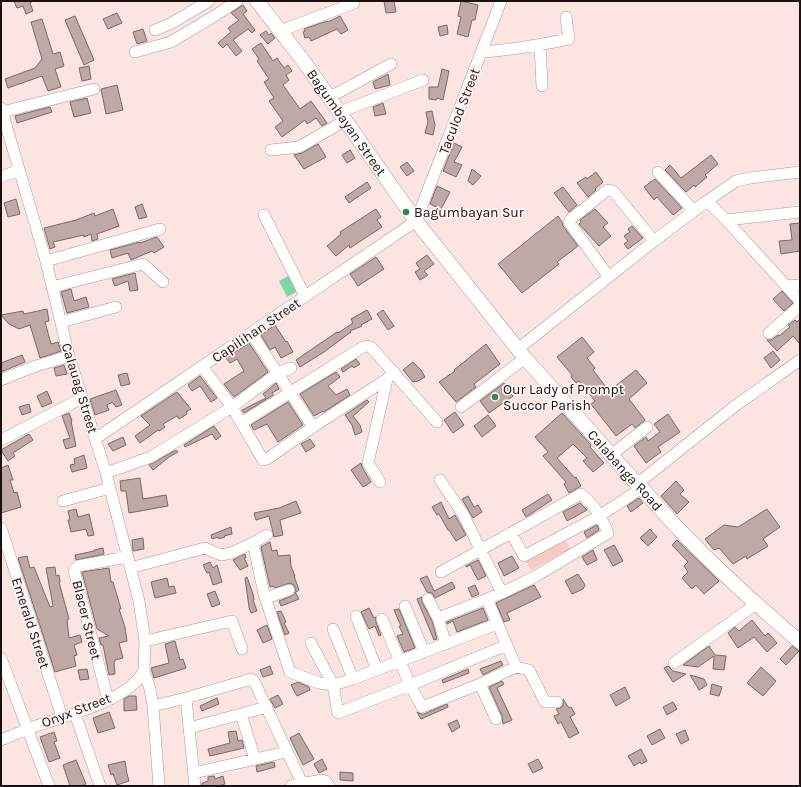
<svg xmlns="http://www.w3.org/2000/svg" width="801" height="787" font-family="Karla,sans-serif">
<rect width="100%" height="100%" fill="#fbe4e1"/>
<path fill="#fbc9c3" d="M562 534 570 549 531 570 523 556Z"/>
<path fill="#80d6a4" d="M290 275 298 291 287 297 279 281Z"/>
<path fill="#bea9a6" stroke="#7c6967" d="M14 1H33L30 3 33 11 26 14 23 6 17 8Z
M384 1H394L396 12 386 13Z
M461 1 478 5 475 20H472L468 37 457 34 461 17 458 16Z
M243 5 247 11 243 14 255 30 252 33 248 29 233 40 242 51 236 56 227 44 223 48 218 43 231 32 228 28 239 20 231 13Z
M117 13 122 23 108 29 103 19Z
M75 16 94 60 84 65 65 20Z
M340 16 348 30 341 34 337 29 311 41 309 37 305 38 303 32 305 31 304 29 327 21 328 22Z
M42 19 53 54 60 52 64 66 55 69 61 87 48 91 42 76 8 88 5 79 35 68 42 59 31 22Z
M447 25 448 34 440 36 438 27Z
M143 29 147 41 137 44 133 32Z
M266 31 269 35 271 33 275 38 268 44 260 35Z
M261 43 273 61 277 58 284 68 288 65 292 71 286 75 289 80 283 85 300 109 311 101 327 123 322 126 316 118 307 124 305 120 282 137 275 127 283 121 269 101 274 98 264 82 269 79 257 61 259 59 252 49Z
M89 66 91 79 82 81 79 68Z
M442 69 449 71 443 100 437 98 436 100 429 99V87H438Z
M388 74 390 85 375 89 373 82Z
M117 85 123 110 106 114 101 89Z
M87 98 91 113 74 117 70 102Z
M383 103 386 114 375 116 373 107Z
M50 107 52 112 17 123 15 116Z
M432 111 435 125 433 135 425 133 428 122 426 112Z
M454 143 462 147 454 162 462 165 456 177 443 171Z
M318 144 326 157 304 169 294 155 302 153Z
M350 150 355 158 347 163 342 155Z
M711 155 718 164 705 175 707 177 695 187 694 185 686 192 665 170 670 165 681 178Z
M407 162 414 171 407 176 400 167Z
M472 169 481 176 473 185 468 181Z
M596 172 603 182 595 189 596 190 588 197 577 183 586 177 587 179Z
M655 179 682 208 673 215 657 197 654 200 644 187Z
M367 182 371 188 349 203 345 197Z
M437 186 450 192 441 209 430 204Z
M563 187 577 205 569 212 554 193Z
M16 199 20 214 8 217 4 203Z
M142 204 147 217 139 219 135 207Z
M113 209 119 226 97 234 98 239 92 241 91 234 84 237V235L53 242 55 247 50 249 44 228 76 220 94 213 95 216Z
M376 209 381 217 377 220 382 227 350 248 349 245 336 256 327 246 341 234 340 232Z
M595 209 608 223 603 227 611 236 599 246 579 224 581 222 580 220Z
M558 216 562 222 563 226 578 246 557 262 559 264 522 293 498 264Z
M800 223V251L781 254 779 241 792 240 790 224Z
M632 226 643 238 628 249 624 244 628 241 624 236 630 232 628 229Z
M157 237 164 247 154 253 152 251 131 260 128 253 112 258 110 250 140 242V243Z
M427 255 434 264 424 271 428 275 420 280 415 272 420 269 416 263Z
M376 257 384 269 358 286 350 274Z
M135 273 138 290 130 291 128 281 115 286 112 279Z
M71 289 74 301 86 297 89 307 67 313 61 292Z
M782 291 793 303 784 311 773 299Z
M47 309 49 321 45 322 51 344 58 342 61 351 40 358 30 325 19 329 9 324 1 315 23 311 24 314Z
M367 310 372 319 361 325 362 326 350 331 351 332 324 352 300 367 296 360 337 332 338 333 353 323 351 319Z
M383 310 394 326 388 330 377 314Z
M800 319V344L793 336 777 351 767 340H771L778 335 779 336 790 327 788 325 795 320 797 322Z
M275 325 286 342 287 341 293 352 281 358 275 347 270 350 261 335Z
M582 337 594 352 587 358 595 368 593 370 609 391 636 370 647 383 629 399 645 420 635 428 632 424 616 436 591 404 595 401 579 381 576 383 571 377 572 375 557 357Z
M249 343 268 372 234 397 224 384 244 371 237 359 230 363 226 358Z
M486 344 500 364 474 384 476 387 456 402 439 382 455 371 454 370Z
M773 351 780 360 771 368 764 358Z
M22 355 25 362 1 372V363Z
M356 359 360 364 354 368 352 366 343 372 341 369Z
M413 362 421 370 425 377 416 382 415 381 413 382 403 370Z
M64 365 67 374 56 376 54 368Z
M336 372 340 377 328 386 336 395 347 389 350 395 324 412 323 411 314 416 300 394Z
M127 373 130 384 121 386 118 375Z
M200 376 217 398 211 402 200 386 192 391 188 385Z
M276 383 279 389 272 393 273 395 244 413 242 410 266 398 263 394Z
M504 383 513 396 489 413 480 401Z
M116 390 122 405 116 407 112 402 107 405 109 410 95 415 90 399Z
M47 391 52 403 42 407 37 396Z
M177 392 191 409 186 412 187 414 179 419 177 416 163 424 165 427 159 431 158 430 140 443 135 436 150 425 141 416Z
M367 400 369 402 353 416 360 425 362 432 355 435 352 425 345 415Z
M288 402 303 425 278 442 267 424 254 430 251 425Z
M29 404 31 412 22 415 19 407Z
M455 412 464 425 453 433 444 420Z
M69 413 72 421H71L76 446 66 449 63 440 70 438 62 416Z
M562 413 591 445 590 447 604 463 593 472 583 461 587 458 573 444 557 458 575 478 576 477 581 486 569 493 564 484 566 482 543 456 548 452 535 437Z
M668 414 680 432 658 447 661 452 646 463 634 446 646 437 648 441 660 432 654 424Z
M488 415 496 426 482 437 474 426Z
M214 426 221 436 216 440 212 434 185 447 184 445Z
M29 434 33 440 13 453 15 456 8 461 1 450Z
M123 437 126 445 113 451 108 444Z
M310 439 315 446 306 452 301 444Z
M176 450 178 452 169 457 153 470 149 465Z
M84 455 87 468 72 472 70 465 75 464 74 459Z
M361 463 362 467 371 482 363 487 351 470Z
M8 465 13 480H10L14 493 17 492 21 507 1 513V468Z
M140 478 143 499 166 495 168 506 129 513 126 491H121L120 481Z
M676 481 684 490 680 494 689 502 677 514 661 496Z
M548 494 552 500 526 517 522 510Z
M468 496 474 507 478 505 482 512 473 518 462 499Z
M639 498 643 503 631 512 627 506Z
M296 501 301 513 280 520 283 535 274 537 269 516 256 520 254 513 279 508Z
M441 502 449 519 455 515 466 535 456 541 449 530H448L439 514 437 515 432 507Z
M580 503 587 510 567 521 563 512Z
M76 509 78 517 89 514 94 535 88 536 86 529 71 532 68 520H70L68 511Z
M767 509 780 527 763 539 768 546 747 559 746 556 733 564 719 548 714 550 705 539 724 525 738 527Z
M597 525 599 530 587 538 584 532Z
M231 527 232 534 224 536 225 537 219 539 218 537 212 539 211 535Z
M650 529 657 537 648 546 640 538Z
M143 538 144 549 133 551 132 540Z
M677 540 719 581 704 594 696 585 692 589 682 578 688 572 684 566 688 562 672 545Z
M270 542 272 551 277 550 278 556 290 555 291 566 295 576H294L299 590 296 592 294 585 290 583 275 588 274 586 270 587 261 547Z
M614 545 623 561 613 566 604 550Z
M103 548 104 554 76 560 75 555 94 551V550Z
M593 550 597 560 587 565 582 557Z
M245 554 246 558H244L248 566 240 570 233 560Z
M27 556 30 568 34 567 50 607 53 606 46 568 55 567 56 576 59 575 60 582H59L69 619 67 620 69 638 80 635 82 642 74 645 77 655 74 656 76 666 55 672 18 558Z
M512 556 519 568 504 576 498 563Z
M478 560 486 576 478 580 470 565 466 567V566Z
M210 562 213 568 217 565 222 582 213 585 209 572 207 573 203 565Z
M109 568 111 582H113L121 609H119L125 627 127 641 119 643 123 658 115 660V661L114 662 115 674 109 675 103 645H101L99 638 109 636 97 629 82 572Z
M578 574 585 585 583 589 572 594 565 581Z
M427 576 434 591 452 582 455 588 435 598 432 593 427 592 420 579Z
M247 577 253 594 254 600H253L257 611 251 613 249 607 245 578Z
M167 578 169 587 174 586 176 593 155 598 151 582Z
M475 585 479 594 472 597 468 588Z
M534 585 541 597 507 613 510 620 504 622 496 603Z
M215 591 220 604 212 607 207 594Z
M295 592 299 599 281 606 279 601 292 596Z
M422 597V602L432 621 437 639 434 640 417 599Z
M369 608 374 618 376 617V622L381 635 379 636 375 626 369 629 361 612Z
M483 608 488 620 457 632 453 621 447 624V622Z
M399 609 415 648 404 652 397 636 403 634 399 626H401L394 610Z
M281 611 286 622 284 623 289 633 285 635 277 612Z
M752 620 765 636 768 633 777 643 767 652 754 637 738 648 728 633 735 627 739 631Z
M267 625 272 639 263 643 257 630Z
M175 641 180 660 183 659 186 668 154 678 151 668 169 663 165 644Z
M709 646 715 655 726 656 724 670 713 669 714 656 698 667 683 665Z
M792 646 799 651 786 665 780 659Z
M501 661 503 665 483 675 480 669Z
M270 666 273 674 263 677 260 670Z
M668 666 673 671 686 674 673 682 664 668Z
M761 667 776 681 763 696 747 683Z
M87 669 89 679 80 680 78 670Z
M468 669 469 673 443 683 442 680Z
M690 675 704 679 707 685 699 690Z
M502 681 504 684 497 688 512 720 503 724 502 716 489 687Z
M298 682 309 687 310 690 297 696 291 685Z
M712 684 722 687 719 696 710 694Z
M625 687 630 698 616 706 610 695Z
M278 695 283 704 275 708 270 699Z
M129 696H136L137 710 124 711V699Z
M217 698 219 704 202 711 200 706Z
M563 699 569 708 571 707 575 714 570 717 579 733 569 738 561 722 558 724 554 716 559 714 556 709 560 708 563 706Z
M673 702 677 709 667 715 663 707Z
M447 704 448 707 421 719 417 712 421 714H424Z
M109 712 115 728 98 733 93 718Z
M457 720 460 727 452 732 448 724Z
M660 729 665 738 652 745 647 736Z
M685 730 689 740 681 744 676 734Z
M236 731 238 741 242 740 244 748 210 756 208 749 230 743 228 732Z
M54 732 57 741 54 742 60 758 49 762 40 737Z
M299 733 314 759 303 765 290 738Z
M641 749 647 761 641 764 640 762 634 766 628 756Z
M322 759 327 769 319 773 314 764Z
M538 759 543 768 533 773 528 764Z
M76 760 86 784 81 786H70L63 765Z
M125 761 127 774 129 781 117 785 113 774 111 775 108 765Z
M274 762 275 767 257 772 256 766Z
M340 772 353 773V781L340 780Z
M214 776 215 779 223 776 225 784 218 786H202V783L208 781V777Z"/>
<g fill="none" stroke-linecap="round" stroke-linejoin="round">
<g stroke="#ad9996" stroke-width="12">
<path id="minor" d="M155 30 170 24 209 1
M280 31 354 3
M540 45 542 86
M135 52 171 42 216 15 237 1
M481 52C511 50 540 45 569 39L566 17
M330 97 391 64
M1 108 46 261 69 356 106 473 139 601 145 641 144 671 150 689 153 706 159 786
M2 112 94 89
M340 112 423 80
M271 150 299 147 346 120
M658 172 694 211
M1 177 19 170
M707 201 726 220 800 301
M264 215 305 296
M726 220 800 212
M46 261 160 229
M609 277 569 222 571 219 606 191 609 190 613 191 654 241
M786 286 800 285
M52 287 143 264 163 282
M61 322 116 307
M251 333 313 427
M769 333 800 306
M518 349 654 241 707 201 736 181 750 178 800 172
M202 366 232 407 263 460 267 459 313 427 387 379 394 372
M1 380 30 368 69 356
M461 407 525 358
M241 423 363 347 367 346 371 347 437 422
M95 439 416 221 501 1
M1 440 82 398
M611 455 647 427
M106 473 151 457 232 407 278 373 291 368
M440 480 463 514 502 593
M380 482 368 463 387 379
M637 484 735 406 800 360
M63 501 110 488
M1 528 62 717
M511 533 524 556 601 515 642 488
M253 543 267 535
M130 568 205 548 221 555 231 553 253 543 264 594 290 672 319 683 333 685 353 679 497 624
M266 598 289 590
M428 599 438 618 446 644
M487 599 516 667
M405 606 424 652
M356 616 377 670
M438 618 502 593 536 576 608 533C601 516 596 507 581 494L441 572
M382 619 410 685 422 707 480 684 516 667 529 670 545 702H557
M333 629 353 679
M145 641 232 621 242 649
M311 643 333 685 338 713 410 685 507 645
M1 658 49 786
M674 663 756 604
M480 684 496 719
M186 698 195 786
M108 700 74 570 78 566 127 557
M153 706 186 698 251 679 254 681 301 781 304 783
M75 714 100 786
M241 714 255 759
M189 728 267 707
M1 740C11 736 20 732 30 728 63 716 126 703 144 671
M194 773 286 752
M291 786 322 780 326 781 329 786"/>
</g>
<g stroke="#ad9996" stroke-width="15">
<g id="major">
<path id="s1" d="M257 1 305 63 416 221 525 358 637 484 642 488C689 544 744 594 800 642"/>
</g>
</g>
<use href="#minor" stroke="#fff" stroke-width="11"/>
<use href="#major" stroke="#fff" stroke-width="14"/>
</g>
<g fill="#34895c" stroke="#fef5f4" stroke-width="1.5">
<circle cx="406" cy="212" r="4"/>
<circle cx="495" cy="397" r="4"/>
</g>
<g text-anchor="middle" stroke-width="3.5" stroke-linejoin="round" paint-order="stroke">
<g font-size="14" fill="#1a1211" stroke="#fef5f4">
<text transform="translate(459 111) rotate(-69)" y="5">Taculod Street</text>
<text dy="5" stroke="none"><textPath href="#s1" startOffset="151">Bagumbayan Street</textPath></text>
<text transform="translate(256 330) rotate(-34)" y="5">Capilihan Street</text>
<text transform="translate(80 388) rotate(73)" y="5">Calauag Street</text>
<text dy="5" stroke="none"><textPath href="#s1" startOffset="597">Calabanga Road</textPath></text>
<text transform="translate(87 620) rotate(76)" y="5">Blacer Street</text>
<text transform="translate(31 623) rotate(72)" y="5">Emerald Street</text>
<text transform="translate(76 710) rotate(-21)" y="5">Onyx Street</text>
</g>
<g font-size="14" fill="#1a1211" stroke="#fef5f4" text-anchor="start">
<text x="414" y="217">Bagumbayan Sur</text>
<text x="503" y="394">Our Lady of Prompt<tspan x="503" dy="16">Succor Parish</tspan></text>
</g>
</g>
<rect width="801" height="787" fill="none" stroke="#1a1211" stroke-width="4"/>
</svg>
